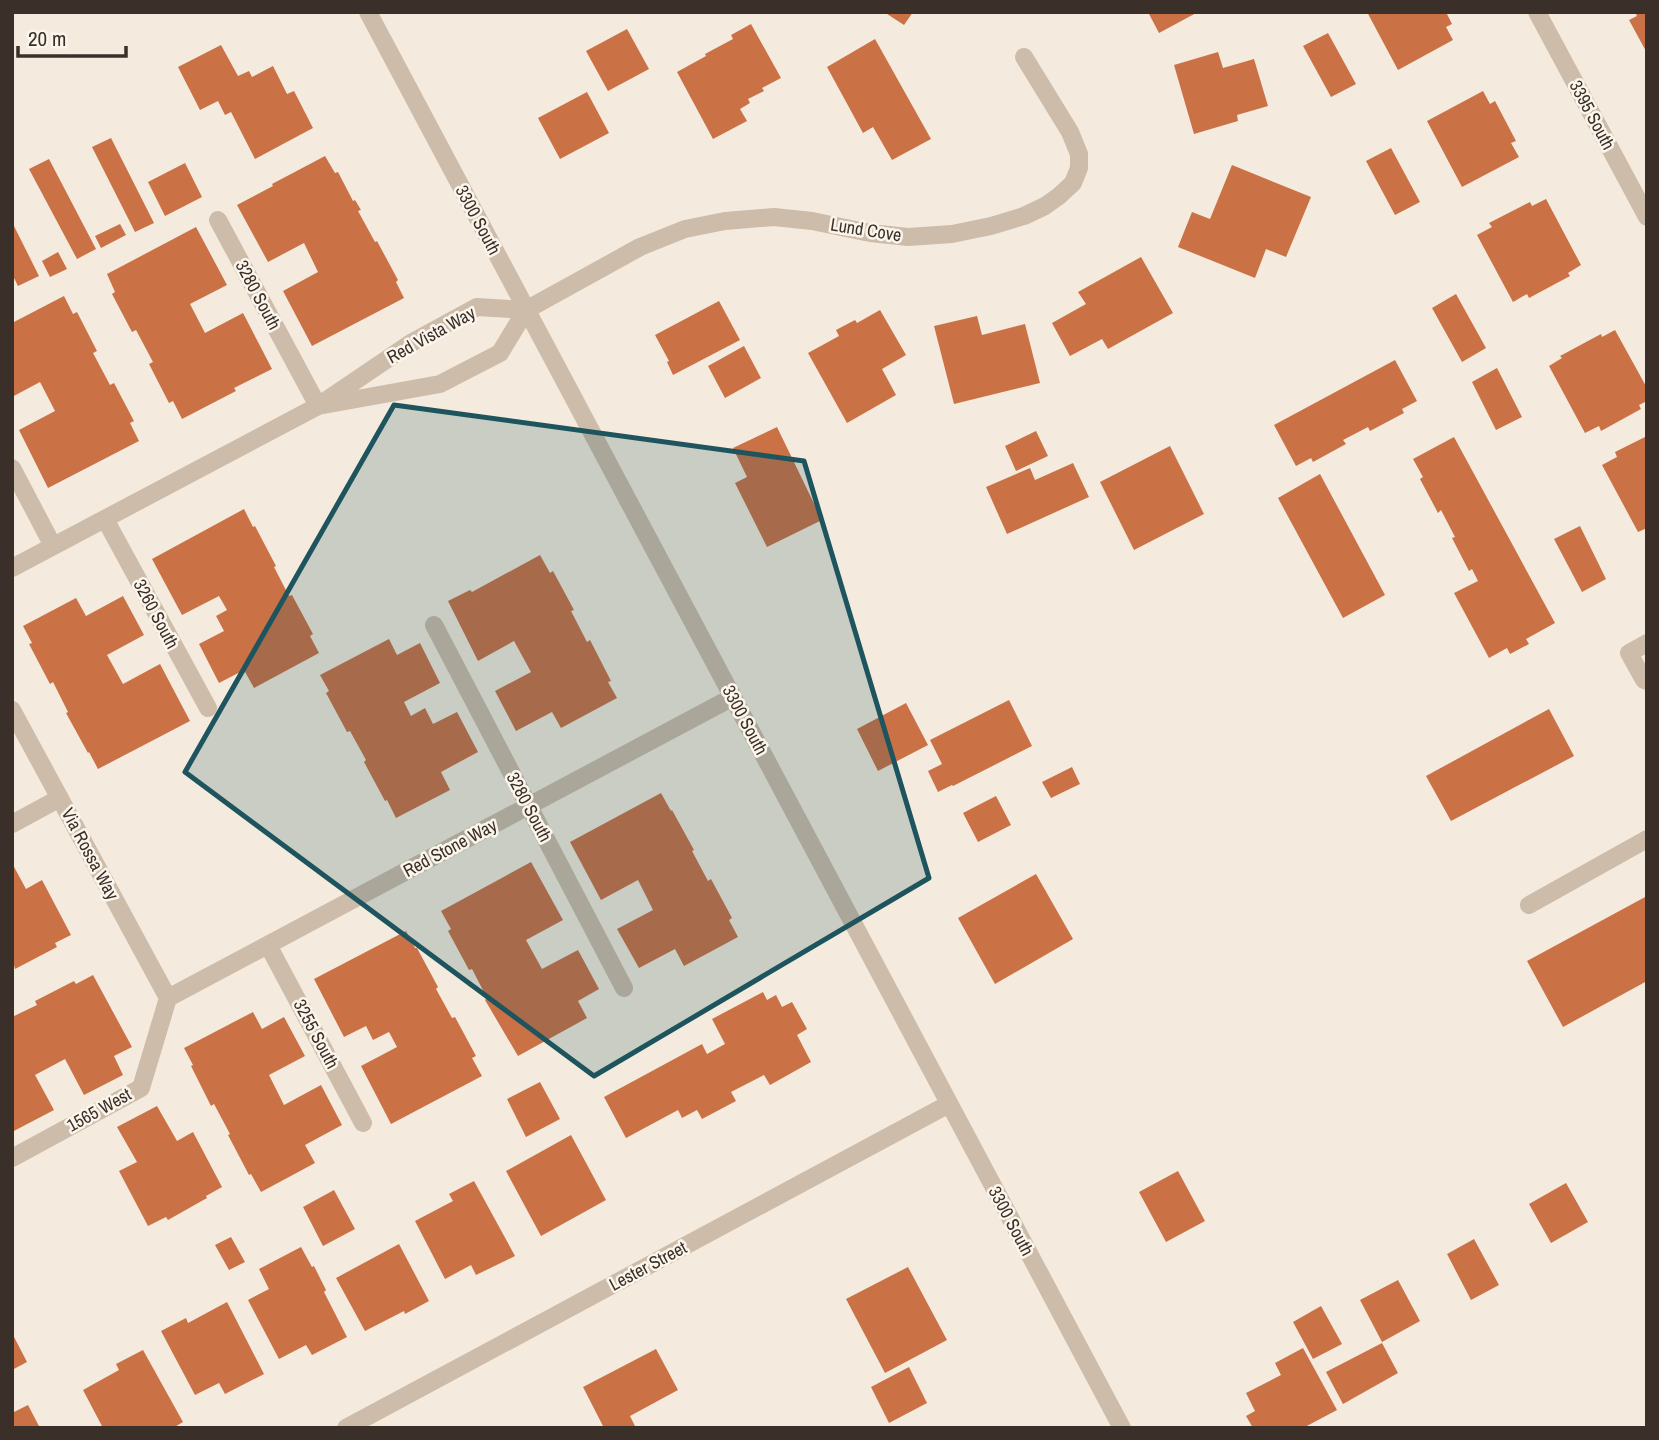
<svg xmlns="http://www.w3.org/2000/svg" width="1659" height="1440" font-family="'Archivo Narrow',sans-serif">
<rect width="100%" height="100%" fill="#f4ebde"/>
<path fill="#ca7146" d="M884 12H913L904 25Z
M1148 12H1198L1159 33Z
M1367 12H1446L1452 24 1446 27 1453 40 1398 70Z
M1635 12H1647V53L1629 20 1637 16Z
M751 24 781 78 762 88 764 91 748 99 750 103 740 109 747 121 713 139 677 72 706 56 705 54 733 39 731 35Z
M627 29 649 69 608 91 586 51Z
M1328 33 1356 84 1331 97 1303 46Z
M875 39 931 139 892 160 873 127 863 133 827 67Z
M221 45 238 76 249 71 252 77 273 66 287 94 294 91 313 128 255 159 231 112 225 115 218 101 200 110 178 67Z
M1218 52 1223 68 1254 59 1268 106 1237 115 1238 121 1194 134 1174 65Z
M1483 91 1490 104 1495 101 1516 141 1511 143 1519 157 1462 187 1427 121Z
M587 92 609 133 560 159 538 118Z
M111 138 154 223 135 232 92 147Z
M1391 148 1420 202 1395 215 1366 161Z
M325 156 335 173 338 172 353 201 355 200 361 210 358 211 375 242 377 241 398 280 396 282 404 298 312 346 283 291 318 272 304 243 268 262 237 205 273 186 272 184Z
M49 159 96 249 77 259 29 169Z
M185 163 202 197 165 216 148 182Z
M1232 165 1311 197 1286 257 1266 249 1255 278 1178 247 1192 212 1210 219Z
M1546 199 1581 265 1568 273 1570 276 1529 298 1527 294 1513 302 1477 235 1492 227 1489 223 1530 202 1532 206Z
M12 222 39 276 18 286 12 274Z
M120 224 126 235 101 248 95 236Z
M196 227 227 285 190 304 205 333 243 313 272 369 234 388 236 391 182 419 173 401 169 403 149 364 153 362 136 330 132 332 112 294 115 292 107 274Z
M58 252 67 269 50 277 42 261Z
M1141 257 1173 313 1108 349 1102 339 1070 356 1052 323 1086 304 1078 292Z
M1456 294 1486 348 1462 362 1432 308Z
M64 296 73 314 77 312 97 351 93 353 110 385 114 383 134 421 130 423 139 441 48 488 19 430 55 411 40 382 12 397V323Z
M719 301 740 340 673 375 667 362 669 361 655 335Z
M880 310 906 355 882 369 896 395 847 423 808 353 839 336 836 330 855 320 857 323Z
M977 316 982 335 1025 324 1040 383 954 404 934 326Z
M1615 330 1647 388V401L1639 405 1641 409 1601 431 1599 426 1585 433 1549 366 1562 358 1560 356 1601 334 1602 337Z
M744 346 761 378 725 398 708 366Z
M1395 360 1417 401 1402 409 1404 413 1370 431 1368 427 1343 440 1346 444 1313 462 1311 458 1296 466 1274 425Z
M1497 368 1522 417 1496 430 1472 382Z
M777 427 822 520 767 547 735 483 747 477 733 448Z
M1036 431 1048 456 1016 471 1005 446Z
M1647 436V528L1638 532 1602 465 1617 457 1615 452Z
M1454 437 1555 623 1526 639 1529 644 1510 654 1507 648 1489 658 1454 593 1478 581 1472 569 1469 571 1452 538 1455 537 1441 510 1438 513 1420 479 1423 477 1413 459Z
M1170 446 1204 514 1134 550 1100 482Z
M1073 463 1089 497 1007 534 986 487 1030 468 1035 480Z
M1320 474 1385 595 1343 618 1278 498Z
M244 509 253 527 255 526 276 566 274 567 289 596 292 595 313 634 310 636 319 653 254 688 244 670 219 683 199 644 224 631 216 616 227 610 219 596 182 615 152 559Z
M1580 526 1606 579 1582 592 1554 539Z
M540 555 550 573 553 571 574 610 571 611 587 642 590 640 611 681 608 682 617 698 561 728 552 712 516 731 495 691 531 672 514 641 478 661 448 601 470 590 472 592Z
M123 596 144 635 107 655 123 684 160 664 190 721 98 769 89 752 88 753 66 713 68 712 53 682 50 684 29 644 32 643 23 626 76 598 86 616Z
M389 639 397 655 420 643 440 683 404 702 411 716 425 708 433 724 457 712 478 752 441 772 450 790 396 818 387 800 385 801 364 762 366 760 350 731 347 732 326 693 329 691 320 675Z
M1009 700 1032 746 953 786 952 785 938 792 928 771 942 764 930 740Z
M906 703 928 745 878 771 857 729Z
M1549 709 1574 756 1451 821 1426 776Z
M1072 767 1080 784 1051 798 1042 782Z
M661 793 671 811 672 810 694 850 692 851 708 881 711 879 732 918 729 920 738 937 684 966 675 949 639 968 617 929 653 910 638 880 601 900 570 842Z
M996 796 1011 825 978 842 963 813Z
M531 862 563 920 526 940 542 969 578 950 599 989 578 1001 587 1018 518 1056 485 1000 487 998 472 969 469 970 448 931 451 929 441 911Z
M12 863 26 889 42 880 71 935 55 943 57 947 15 969 14 965 12 966Z
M1036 874 1073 939 995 984 958 918Z
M1647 896V981L1563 1027 1527 961Z
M406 931 415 948H417L438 987 436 989 452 1018 455 1017 476 1056 472 1058 482 1076 391 1124 361 1066 397 1047 389 1032 373 1040 366 1026 344 1037 314 979Z
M93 975 132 1047 114 1056 123 1075 84 1095 65 1059 35 1075 54 1110 12 1132V1017L37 1005 35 1001 74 981 76 984Z
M763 992 767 1000 776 995 782 1007 792 1002 807 1029 797 1035 811 1062 770 1085 764 1075 731 1092 736 1101 702 1119 697 1110 682 1118 678 1110 626 1138 604 1097 702 1044 707 1054 725 1044 712 1019Z
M253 1012 262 1029 284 1017 305 1056 269 1075 284 1105 321 1085 342 1125 305 1145 315 1163 261 1192 251 1174 249 1175 228 1135 230 1134 214 1104 211 1106 191 1066 193 1065 184 1048Z
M540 1082 560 1119 526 1137 507 1099Z
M157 1106 177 1141 193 1132 222 1187 206 1196 207 1198 168 1220 166 1217 148 1226 119 1171 137 1162 117 1127Z
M571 1135 606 1200 541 1236 506 1171Z
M1178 1171 1205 1221 1166 1242 1139 1192Z
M474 1181 515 1256 476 1275 471 1265 445 1279 415 1221 453 1201 449 1194Z
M1566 1183 1588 1222 1551 1243 1529 1204Z
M334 1190 355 1229 323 1246 303 1207Z
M231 1237 245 1262 229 1270 215 1245Z
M1474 1239 1499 1285 1471 1300 1447 1254Z
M399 1244 429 1301 405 1314 404 1311 365 1331 336 1278Z
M301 1247 312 1267 314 1266 326 1290 324 1292 347 1337 312 1355 306 1345 279 1359 248 1300 269 1289 259 1269Z
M908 1267 947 1340 885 1373 846 1299Z
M1398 1280 1420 1321 1382 1342 1360 1300Z
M227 1302 264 1374 225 1394 219 1383 195 1395 161 1331 186 1318 188 1323Z
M1321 1306 1342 1344 1313 1359 1293 1322Z
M12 1333 27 1362 12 1370Z
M1382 1343 1398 1373 1343 1404 1326 1372Z
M1303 1348 1337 1410 1303 1428H1253L1246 1416 1255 1411 1246 1393 1281 1375 1275 1363Z
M656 1349 678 1390 630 1416 636 1428H604L583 1387Z
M143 1350 183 1422 173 1428H103L83 1390 119 1370 116 1364Z
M909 1367 927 1403 889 1423 871 1387Z
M28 1405 40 1428H12V1413Z"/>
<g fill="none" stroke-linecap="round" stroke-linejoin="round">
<path stroke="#cdbca9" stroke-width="18" d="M368 12 1122 1428
M1537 12 1647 217
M218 220 318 406
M318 406 440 384 500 353 526 310 640 247 685 229 725 221 774 217 812 221 870 233 908 237 952 234 991 226 1024 216 1045 206 1059 196 1073 183 1079 168V154L1070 132 1024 57
M12 468 53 546
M105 519 208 708
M12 568 318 406 411 343 477 307 526 310
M434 625 624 988
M1647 643 1629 653 1644 680 1647 681
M12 710 168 998
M12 824 60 798
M1529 905 1647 839
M268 945 363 1123
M168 998 733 697
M12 1158 141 1088 168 998
M346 1428 949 1104"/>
</g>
<path fill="#1d545d" fill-opacity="0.2" stroke="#1d545d" stroke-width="5" stroke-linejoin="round" d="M394 405 804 461 929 878 594 1076 185 772Z"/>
<g text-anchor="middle" stroke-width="5" stroke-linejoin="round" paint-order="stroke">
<g font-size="18" fill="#3a3029" stroke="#fbf5eb">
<text transform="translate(1592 115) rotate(62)" y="6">3395 South</text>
<text transform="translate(478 220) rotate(62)" y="6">3300 South</text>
<text transform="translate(866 230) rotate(9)" y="6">Lund Cove</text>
<text transform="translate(258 295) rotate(62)" y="6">3280 South</text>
<text transform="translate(431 335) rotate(-29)" y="6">Red Vista Way</text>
<text transform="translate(156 614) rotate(62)" y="6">3260 South</text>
<text transform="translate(745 720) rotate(62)" y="6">3300 South</text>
<text transform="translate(529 807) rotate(62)" y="6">3280 South</text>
<text transform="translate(450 848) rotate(-28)" y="6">Red Stone Way</text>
<text transform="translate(90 854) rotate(62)" y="6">Via Rossa Way</text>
<text transform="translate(316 1034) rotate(62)" y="6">3255 South</text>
<text transform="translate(99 1110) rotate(-29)" y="6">1565 West</text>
<text transform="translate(1011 1221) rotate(62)" y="6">3300 South</text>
<text transform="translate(648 1266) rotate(-28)" y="6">Lester Street</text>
</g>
</g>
<rect width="1659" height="1440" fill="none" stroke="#3a3029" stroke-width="28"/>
<path d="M18 46v10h108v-10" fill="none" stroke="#3a3029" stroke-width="3.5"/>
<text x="28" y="46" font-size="21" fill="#3a3029" stroke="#fbf5eb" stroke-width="5" paint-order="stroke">20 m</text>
</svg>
